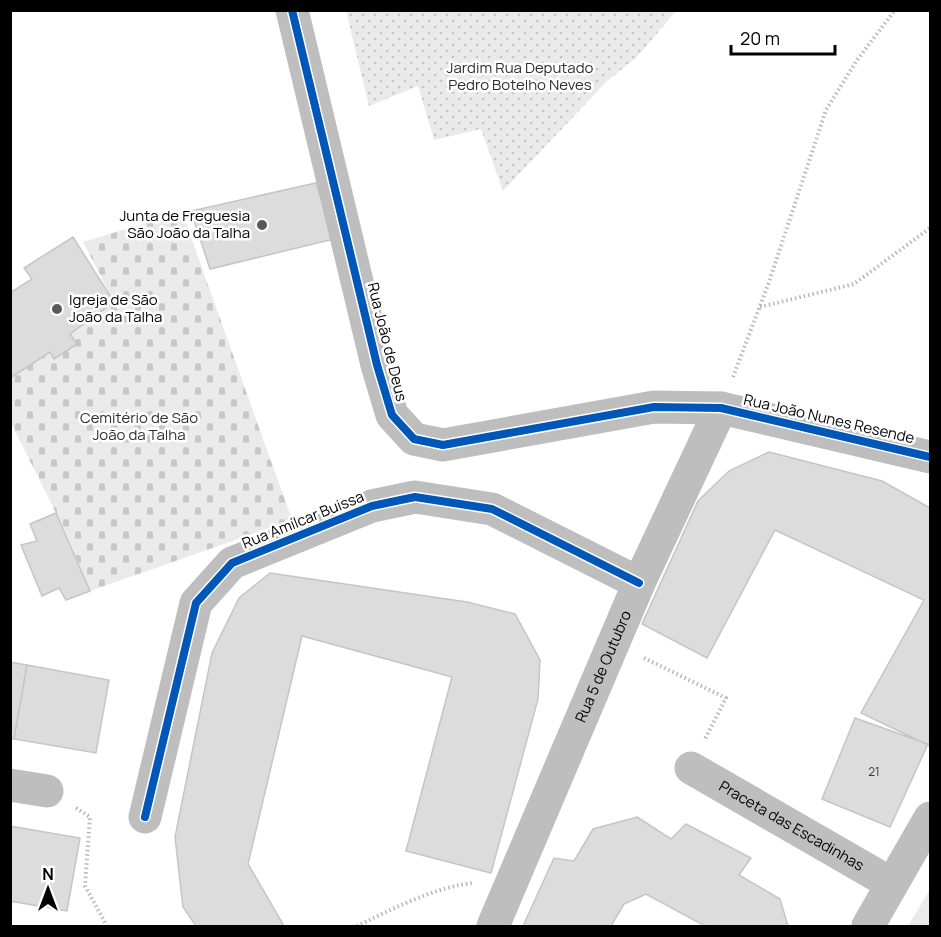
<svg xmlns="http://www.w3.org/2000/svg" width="941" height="937" font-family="Manrope,sans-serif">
<defs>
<pattern id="cemetery-stones" width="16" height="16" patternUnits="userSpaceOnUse" patternTransform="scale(1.5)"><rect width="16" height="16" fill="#eaeaea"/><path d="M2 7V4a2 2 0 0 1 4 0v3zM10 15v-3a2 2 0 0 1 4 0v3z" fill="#c7c7c7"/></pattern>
<pattern id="park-dots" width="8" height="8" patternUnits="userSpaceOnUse" patternTransform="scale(1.5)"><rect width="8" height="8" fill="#eaeaea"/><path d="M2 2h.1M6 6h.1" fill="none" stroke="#c7c7c7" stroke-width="1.8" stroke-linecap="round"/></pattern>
</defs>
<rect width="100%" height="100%" fill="#fff"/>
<path fill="#eaeaea" d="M930 889V926H908Z"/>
<path fill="url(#cemetery-stones)" d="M182 212 292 520 90 591 65 531 11 423V376L114 302 83 242Z"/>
<path fill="url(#park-dots)" d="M346 11V10L676 11 637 57 607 81 503 191 481 129 434 140 418 86 369 106Z"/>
<path fill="#dcdcdc" stroke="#c5c5c5" stroke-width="1.5" d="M316 183 334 239 210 269 191 211Z
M73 237 114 302 70 334 77 344 54 359 50 352 10 378V293L32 279 24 268Z
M769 452 882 481 930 508V746L861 713 924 600 775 530 707 658 642 624 698 501 729 471Z
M56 513 90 591 66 600 59 588 42 596 21 545 37 541 30 524Z
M270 573 467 602 515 614 540 660 538 699 491 873 406 851 452 677 302 636 248 864 284 926H196L183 907 175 837 212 653 239 598Z
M10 662 27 665 14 739 10 738Z
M27 665 109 680 96 753 14 739Z
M855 718 928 744 890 827 822 799Z
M637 817 671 839 686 824 751 858 739 875 780 899 788 926H705L646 894 624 904 611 926H523L554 858 574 861 593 829Z
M10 826 80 838 67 911 10 901Z"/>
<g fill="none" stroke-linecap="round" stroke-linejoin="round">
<path stroke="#b8b8b8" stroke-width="4" stroke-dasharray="1.5 3" stroke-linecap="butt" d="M760 307 854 284 930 228
M733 377 769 282 826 110 857 60 895 10
M644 658 726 698 705 739
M76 808 90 817 85 886 107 926
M357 926C390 910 437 886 474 883"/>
<g stroke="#bebebe" stroke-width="33">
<path d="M292 10 377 365 392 415 414 439 443 445 654 407 721 408 930 457"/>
<path id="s1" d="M691 768 892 884"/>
<path d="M10 785 47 791"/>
<path d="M145 817 196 603 232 563 372 506 415 497 492 509 639 583"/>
<path id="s2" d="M493 926 639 583 721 408"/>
<path d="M868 926 930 818"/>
</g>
<g stroke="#fff" stroke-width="11">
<path id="cycleway" d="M292 10 377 365 392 415 414 439 443 445 654 407 721 408 930 457
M145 817 196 603 232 563 372 506 415 497 492 509 639 583"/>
</g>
<use href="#cycleway" stroke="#0057b8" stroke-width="8"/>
</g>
<g fill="#595959" stroke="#fff" stroke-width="2">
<circle cx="262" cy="225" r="6"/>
<circle cx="57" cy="309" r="6"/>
</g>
<g text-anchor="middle" stroke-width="5" stroke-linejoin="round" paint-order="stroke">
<g font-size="12" fill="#373737">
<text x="874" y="776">21</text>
</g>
<g font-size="15" fill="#2f2f2f" stroke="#fff">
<text x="520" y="73">Jardim Rua Deputado<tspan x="520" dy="17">Pedro Botelho Neves</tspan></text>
<text x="139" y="423">Cemitério de São<tspan x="139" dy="17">João da Talha</tspan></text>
</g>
<g font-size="15" fill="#000" stroke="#fff" text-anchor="end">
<text x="250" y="221">Junta de Freguesia<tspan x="250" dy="17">São João da Talha</tspan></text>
<text x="69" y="305" text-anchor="start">Igreja de São<tspan x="69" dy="17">João da Talha</tspan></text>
</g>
<g font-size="15" fill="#000" stroke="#fff">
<text transform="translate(387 342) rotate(76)" y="5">Rua João de Deus</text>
<text transform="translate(829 419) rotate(13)" y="5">Rua João Nunes Resende</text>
<text transform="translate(303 520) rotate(-22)" y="5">Rua Amílcar Buissa</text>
<text dy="5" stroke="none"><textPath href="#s2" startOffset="282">Rua 5 de Outubro</textPath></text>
<text dy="5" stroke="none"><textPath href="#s1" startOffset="116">Praceta das Escadinhas</textPath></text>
</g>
</g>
<rect width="941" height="937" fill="none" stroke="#000000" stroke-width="24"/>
<g transform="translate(48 889)" stroke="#ffffff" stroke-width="4.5" paint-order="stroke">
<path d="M0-4.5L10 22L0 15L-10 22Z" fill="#000000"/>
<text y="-9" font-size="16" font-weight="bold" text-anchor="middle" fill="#000000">N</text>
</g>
<path d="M731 45v9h104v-9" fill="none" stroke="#000000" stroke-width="3"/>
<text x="740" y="45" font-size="18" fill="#000000" stroke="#ffffff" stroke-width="4.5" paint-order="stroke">20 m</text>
</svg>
